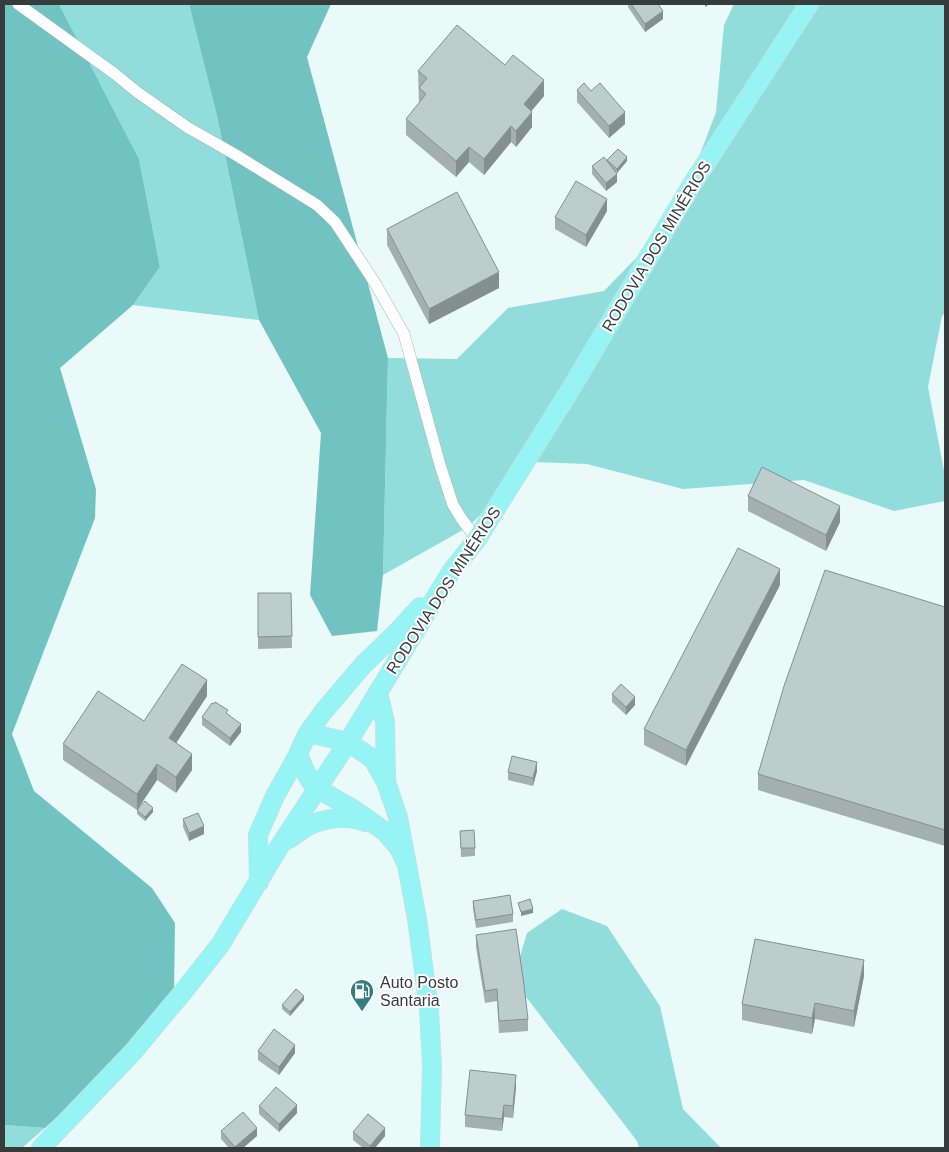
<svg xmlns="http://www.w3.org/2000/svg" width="949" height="1152" font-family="Helvetica,sans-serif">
<rect width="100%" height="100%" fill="#e9faf9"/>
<path fill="#90dddb" d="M59 4H189L217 116 259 320 133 305 160 267 139 159Z
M734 4H945V313L942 316 928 387 945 476V501L894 511 804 480 683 489 587 464 534 462 468 527 383 575 388 358 457 359 508 308 604 291 637 257 699 157 716 112 724 25Z
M562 909 607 926 660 1006 683 1109 721 1148H639L637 1141 513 980 527 933Z
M4 1125 45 1128 22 1148H4Z"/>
<path fill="#71c3c2" d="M4 4H59L139 159 160 267 133 305 60 368 96 489 95 518 12 734 34 791 152 888 175 923 174 992 122 1058 45 1128 4 1125Z
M189 4H331L307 57 388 358 383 575 377 631 332 636 310 595 321 433 259 320 217 116Z"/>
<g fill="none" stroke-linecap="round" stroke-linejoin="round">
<g stroke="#a7b6b6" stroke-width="12">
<path id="minor" d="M18 4 115 74 137 92 187 127 236 155 317 205 335 222 375 283 404 334 440 465 453 505 463 521 477 539"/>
</g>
<g stroke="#d7d8d8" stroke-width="20">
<path id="primary" d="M378 692 385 722 386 780
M308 733 323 712 363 665 397 632 420 607
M289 839C295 835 301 830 308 826 325 818 348 815 365 822
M406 863 399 848 384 831 353 809 316 788 309 779 298 755 302 745 308 733 348 742 373 759 386 782 398 817 417 919 429 1010 432 1066 430 1148
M259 882 258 835 275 796 298 755
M41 1148 132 1053 183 992 220 945 281 844 348 742 451 572 477 539 572 387 691 186 809 4"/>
</g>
<use href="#minor" stroke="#fff" stroke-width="11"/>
<use href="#primary" stroke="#96f5f4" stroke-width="19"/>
</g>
<path fill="#a3b0af" d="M628 4H658L663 19 645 32 628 7Z
M418 71 544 96 531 111 532 127 516 147 511 142 484 175 469 162 456 177 406 135V119L419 104Z
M577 90 591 91 625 124 609 138 577 102Z
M607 160 627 161 617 173V182L606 191 592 174V166L607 162Z
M607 211 586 247 555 229V217Z
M387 229 499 288 429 324 387 245Z
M748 496 840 522 826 551 748 511Z
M780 585 686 766 644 745V729Z
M258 593H291L292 648 258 649Z
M945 607V846L758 790V774Z
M612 694 635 705 626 715 612 702Z
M207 696 176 743 192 770 176 793 157 780 138 809 153 812 145 821 137 814V810L63 760V744L144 721Z
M228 714 241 732 230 746 202 725V717Z
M537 771 533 786 508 780V772Z
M183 819 204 834 189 841 183 827Z
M460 831 475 848V856L461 857Z
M473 901 513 914V922L476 928 473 909Z
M476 935 528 1019V1031L499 1033 497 1001 485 1003 476 947Z
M864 976 854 1027 815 1019 812 1034 742 1020V1004Z
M304 1000 290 1016 282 1009V1005Z
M258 1051 295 1053 279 1075 258 1060Z
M516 1087 513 1118 504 1117 502 1131 465 1127V1115Z
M259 1106 297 1113 279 1132 259 1114Z
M221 1131 257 1136 243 1148H229L221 1139Z
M353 1132 385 1136 375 1148H363L353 1140Z"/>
<path fill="#84908f" d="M705 4H710L705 7Z
M663 11V19L645 32V24Z
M544 80V96L524 120V104Z
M532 112V127L516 147V131Z
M625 112V124L609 138V126Z
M511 126V142L484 175V159Z
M469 147V162L456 177V161Z
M627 157V161L617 173V169Z
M617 174V182L606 191V183Z
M607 199V211L586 247V235Z
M499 272V288L429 324V309Z
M840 506V522L826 551V535Z
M780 569V585L686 766V750Z
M207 680V696L169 754V738Z
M635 697V705L626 715V707Z
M241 724V732L230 746V738Z
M192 754V770L176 793V777Z
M537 762V771L533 786V778Z
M157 764V780L137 810V794Z
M153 808V812L145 821V817Z
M204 826V834L189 841V833Z
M533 909V913L521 916V912Z
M864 960V976L854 1027V1011Z
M304 996V1000L290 1016V1012Z
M815 1003V1019L812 1034V1018Z
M295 1045V1053L279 1075V1067Z
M516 1075V1087L513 1118V1106Z
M297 1105V1113L279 1132V1124Z
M504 1105V1117L502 1131V1119Z
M257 1128V1136L243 1148H235V1147Z
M385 1128V1136L375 1148H370V1146Z"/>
<path fill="#bdcdcc" stroke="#84908f" d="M631 4H658L663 11 645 24Z
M457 25 505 65 513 55 544 80 524 104 532 112 516 131 511 126 484 159 469 147 456 161 406 119 426 94 419 88 427 78 418 71Z
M584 83 591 91 600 83 625 112 609 126 577 90Z
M618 149 627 157 617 169 607 160Z
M604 157 617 174 606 183 592 166Z
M576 181 607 199 586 235 555 217Z
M457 192 499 272 429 309 387 229Z
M762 467 840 506 826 535 748 496Z
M738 548 780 569 686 750 644 729Z
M825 570 945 607V830L758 774 784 686Z
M258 593H291L292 636 258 637Z
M182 664 207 680 169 738 192 754 176 777 157 764 137 794 63 744 98 691 144 721Z
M621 684 635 697 626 707 612 694Z
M215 702 228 710 226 713 241 724 230 738 202 717 212 703 214 704Z
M512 756 537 762 533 778 508 772Z
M145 801 153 808 145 817 137 810Z
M198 813 204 826 189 833 183 819Z
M474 830 475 848H461L460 831Z
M510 895 513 914 476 920 473 901Z
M530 899 533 909 521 912 518 903Z
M516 929 524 985 528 1019 499 1021 497 989 485 991 476 935Z
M755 939 864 960 854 1011 815 1003 812 1018 742 1004Z
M296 989 304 996 290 1012 282 1005Z
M274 1029 295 1045 279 1067 258 1051Z
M470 1070 516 1075 513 1106 504 1105 502 1119 465 1115Z
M276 1087 297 1105 279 1124 259 1106Z
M243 1112 257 1128 235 1147 221 1131Z
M368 1114 385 1128 370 1146 353 1132Z"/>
<defs>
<g id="fuel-pin" transform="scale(1.25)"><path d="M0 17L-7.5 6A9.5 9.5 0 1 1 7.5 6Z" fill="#357e7d" stroke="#fff"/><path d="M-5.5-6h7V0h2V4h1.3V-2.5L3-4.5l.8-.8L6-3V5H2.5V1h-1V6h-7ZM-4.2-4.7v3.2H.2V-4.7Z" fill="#fff"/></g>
</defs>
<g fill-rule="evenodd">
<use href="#fuel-pin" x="362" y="991"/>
</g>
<g text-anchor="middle" stroke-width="4" stroke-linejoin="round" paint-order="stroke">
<g font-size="16" fill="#363c3c" stroke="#fff">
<text transform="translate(656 246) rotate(-59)" y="6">RODOVIA DOS MINÉRIOS</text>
<text transform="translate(443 590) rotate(-57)" y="6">RODOVIA DOS MINÉRIOS</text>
</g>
<g font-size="16" fill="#363c3c" stroke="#fff" text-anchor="start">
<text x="380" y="988">Auto Posto<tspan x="380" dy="18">Santaria</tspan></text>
</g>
</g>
<rect width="949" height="1152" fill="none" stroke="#363c3c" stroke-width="10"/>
</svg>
